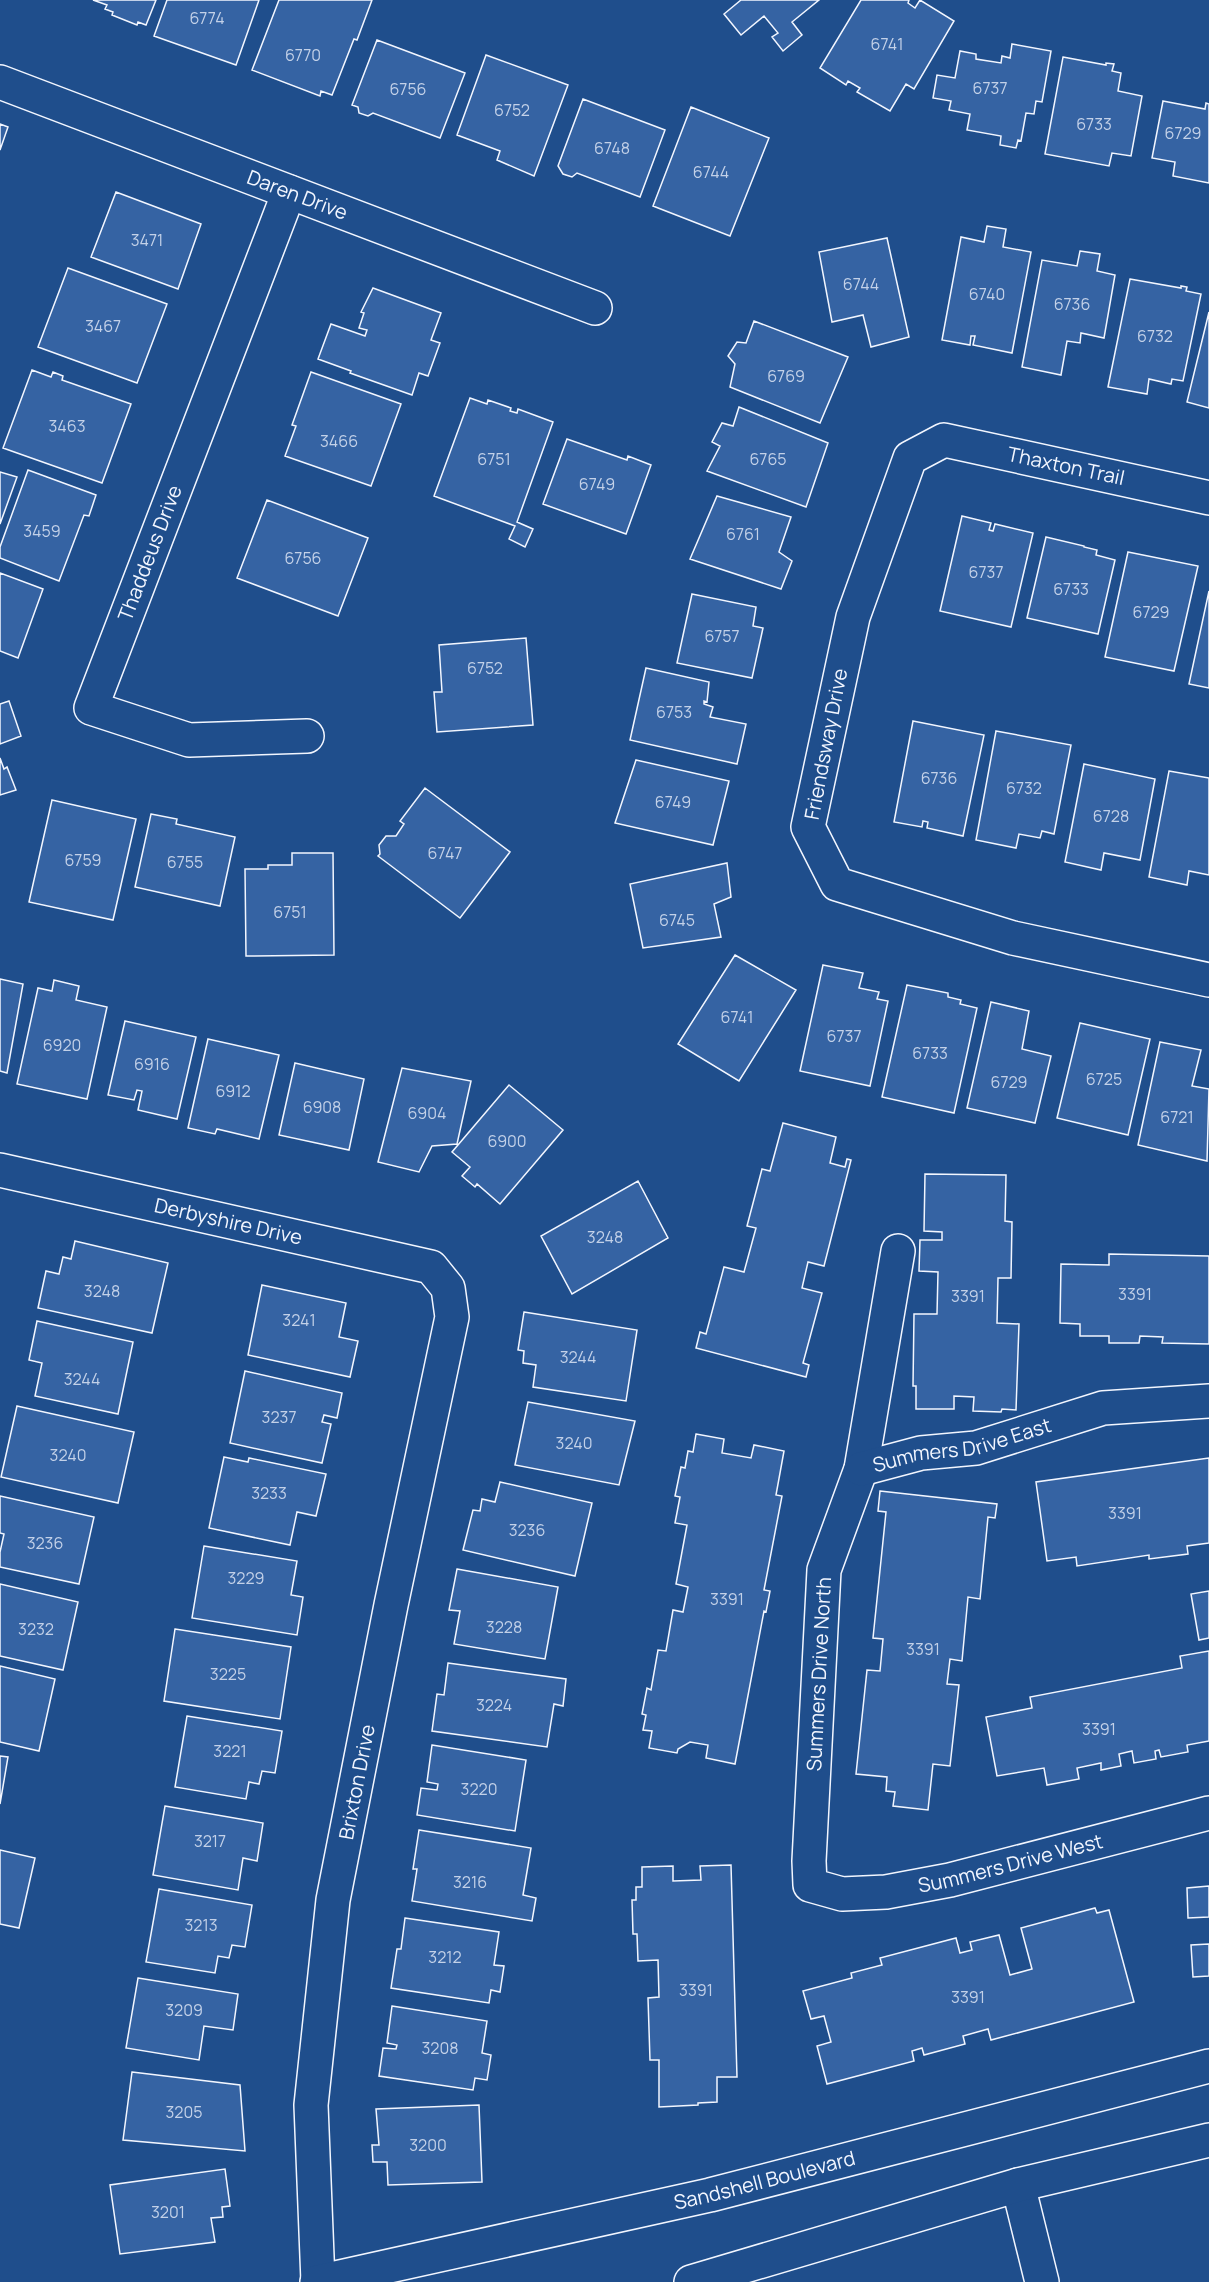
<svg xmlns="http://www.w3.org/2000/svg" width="1209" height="2282" font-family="Manrope,sans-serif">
<rect width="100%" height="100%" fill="#1f4e8c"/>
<path fill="#3563a3" stroke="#f2f6ff" stroke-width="1.5" d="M93 0H156L146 25 138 22 137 25 112 15 113 12 105 9 107 5Z
M167 0H259L236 65 154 36Z
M279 0H372L357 40 354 39 332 95 321 91 320 96 252 70Z
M741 0H819L792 22 802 35 783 51 772 37 778 33 764 16 741 35 724 14Z
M861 0H909L908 3 915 8 920 0 954 21 914 89 906 84 890 111 857 92 860 88 848 81 846 85 820 68Z
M377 40 465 73 440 138 373 113 368 116 359 113 358 107 352 105Z
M1012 44 1051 51 1042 102 1036 101 1034 114 1026 113 1021 141 1018 140 1016 148 1000 145 1001 136 967 130 970 114 949 110 951 101 933 98 937 75 955 78 960 51 976 54V59L1001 63 1002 56 1010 58Z
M486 55 568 85 534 176 497 160 500 151 457 135Z
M1063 57 1106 65V63L1114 64 1112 71 1121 73 1118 91 1142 96 1131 156 1112 153 1109 166 1045 154Z
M583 99 665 130 640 197 577 173 572 177 563 174 558 166Z
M1163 101 1205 109 1206 103 1209 104V183L1173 176 1175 162 1152 158Z
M691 107 769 138 730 236 653 206Z
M0 124 8 127 0 150Z
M116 192 201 224 178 289 91 257Z
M987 226 1006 229 1003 247 1031 252 1012 353 973 345 975 336H971L970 345 942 340 961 237 984 242Z
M887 238 909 337 871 347 863 315 832 322 819 252Z
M1080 251 1100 254 1097 271 1115 275 1104 338 1081 333 1080 343 1067 341 1061 375 1022 367 1042 260 1077 266Z
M68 268 167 304 137 383 38 347Z
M1130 279 1181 288V286L1187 287 1186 291 1201 294 1183 381 1172 379 1171 384 1149 379 1147 394 1108 387Z
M373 288 441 313 431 340 440 343 428 376 419 373 412 395 350 373 351 371 318 359 331 324 365 336 367 330 359 328 364 313 361 312Z
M1209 312V408L1187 402Z
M754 321 848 357 820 423 730 387 735 364 728 356 737 342 746 343Z
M32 370 51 377 53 372 63 376 62 380 131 404 102 483 3 448Z
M311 372 401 404 371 486 285 456 296 426 292 425Z
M470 398 487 404 488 400 511 408 510 411 517 413 518 409 553 422 517 522 533 529 525 547 509 539 515 526 434 496Z
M739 407 828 443 806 507 707 471 720 446 712 442 722 423 733 426Z
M567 439 627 460 628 456 651 465 626 534 543 504Z
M28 470 96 495 89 516 84 515 59 581 0 558V547Z
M0 472 17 477 0 524Z
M717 496 791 517 779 552 792 561 781 589 690 559Z
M267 500 368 538 338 616 237 578Z
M962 516 991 523 989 530 993 531 995 524 1033 533 1011 627 940 611Z
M1046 537 1084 546V547L1097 550 1096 555 1115 560 1098 634 1027 618Z
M1128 552 1198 566 1174 671 1105 657Z
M0 573 43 589 18 658 0 651Z
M1209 591V688L1189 684Z
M692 594 756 607 753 626 763 628 752 678 677 663Z
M526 638 533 725 437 732 434 692H442L439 645Z
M646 668 709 682 707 702 704 701V704L713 707 710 717 746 724 737 764 630 740Z
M9 701 21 736 0 744V704Z
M913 721 984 735 963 836 927 828 928 822 923 821 922 827 894 822Z
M996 731 1071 745 1054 834 1042 831 1040 838 1019 834 1016 848 976 840Z
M0 758 4 769 7 767 16 790 0 795Z
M636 760 729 781 713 845 615 823Z
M1084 764 1155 779 1140 860 1104 853 1101 870 1065 862Z
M1169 771 1209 778V875L1189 871 1187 885 1149 877Z
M425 788 510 852 460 918 378 856 380 854 379 845 386 836H396L404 824 400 821Z
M52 800 136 819 113 920 29 902Z
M151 814 177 819 176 824 235 837 220 906 135 887Z
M292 853H333L334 955 246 956 245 869H268V865H292Z
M727 863 731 897 714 904 721 937 643 948 630 884Z
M735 955 796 990 739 1081 678 1044Z
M823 965 863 973 859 988 879 992 877 999 888 1001 870 1086 800 1071Z
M0 979 23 984 7 1073 0 1071Z
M54 980 79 986 76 1000 107 1007 87 1099 17 1084 38 988 52 991Z
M907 985 948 993V997L961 1000 960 1004 977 1008 954 1113 882 1097Z
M991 1002 1029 1011 1022 1049 1051 1056 1035 1123 967 1108Z
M125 1021 196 1037 177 1119 138 1110 142 1091 137 1090 134 1100 108 1095Z
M1080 1023 1150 1039 1128 1135 1057 1118Z
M208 1039 279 1055 259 1139 217 1129 215 1134 188 1128Z
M1160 1042 1201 1050 1192 1086 1209 1089 1207 1161 1138 1145Z
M295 1063 364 1079 349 1150 279 1135Z
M402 1068 471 1081 457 1144 432 1146 419 1172 378 1162Z
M509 1085 563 1130 500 1204 477 1184 475 1187 462 1176 470 1167 452 1152Z
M783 1123 836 1137 830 1163 845 1167 847 1159 851 1160 824 1266 808 1262 802 1288 822 1293 803 1363 809 1365 806 1377 696 1348 700 1332 706 1334 724 1267 744 1272 756 1228 747 1226 762 1169 770 1171Z
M925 1174 1006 1175 1005 1221 1012 1222 1011 1278H998L997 1323 1019 1324 1016 1410 1002 1409 1001 1412 973 1411 974 1397 954 1396V1409H916V1386H913L914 1314H937L938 1272 919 1271 920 1240H942V1232L924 1231Z
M638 1181 668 1238 572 1294 541 1236Z
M75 1241 168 1263 152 1333 38 1308 46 1271 59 1274 63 1257 71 1259Z
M1109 1254 1209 1256V1344L1162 1343 1163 1337 1140 1336 1139 1343H1109V1336H1080V1324L1060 1323 1061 1264 1109 1265Z
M262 1285 346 1303 339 1337 358 1341 350 1377 248 1355Z
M524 1312 637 1330 626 1401 533 1387 536 1365 523 1363 524 1351 518 1350Z
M37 1321 133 1342 118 1414 35 1396 42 1363 29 1360Z
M245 1371 342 1393 337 1418 324 1415 322 1422 331 1424 322 1463 230 1443Z
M528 1402 635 1421 619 1485 515 1465Z
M17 1406 134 1432 118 1503 1 1477Z
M696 1434 724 1439 722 1453 751 1458 754 1445 784 1451 776 1495 782 1496 764 1590 770 1591 766 1612 764 1611 735 1764 706 1758 708 1745 690 1742 678 1749 677 1753 649 1748 652 1731 643 1730 646 1715 642 1714 647 1688 651 1690 658 1650 666 1651 673 1610 683 1612 688 1587 676 1584 687 1525 675 1523 680 1497 675 1496 681 1467 685 1468 688 1451 693 1452Z
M224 1457 248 1462 249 1458 326 1474 316 1516 297 1512 290 1545 209 1528Z
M1209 1458V1543L1187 1546 1188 1554 1149 1559V1555L1077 1566 1076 1557 1047 1561 1036 1482Z
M500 1482 592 1503 575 1576 463 1550 473 1510 480 1511 482 1499 495 1502Z
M880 1491 997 1504 995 1518 988 1517 980 1599 968 1597 962 1661 950 1659 947 1684 959 1685 950 1766 933 1764 928 1810 893 1806 895 1792 886 1791 887 1777 856 1774 867 1670 880 1671 883 1639 873 1638 886 1512 878 1511Z
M0 1496 94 1517 79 1584 0 1567V1552L4 1534 0 1533Z
M204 1546 297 1561 291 1595 303 1597 297 1635 192 1618Z
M457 1569 558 1587 545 1659 454 1644 460 1611 449 1610Z
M0 1584 78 1602 63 1670 0 1656Z
M1209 1591V1638L1199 1640 1191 1594Z
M175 1629 291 1647 280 1719 164 1701Z
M1209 1651V1741L1187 1745 1188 1752 1161 1757 1159 1750 1155 1751 1156 1759 1134 1763 1132 1751 1119 1754 1121 1766 1101 1770V1763L1077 1768 1079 1779 1047 1785 1044 1768 997 1776 986 1717 1032 1708 1030 1697 1182 1668 1180 1656Z
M448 1663 566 1679 563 1706 554 1704 547 1747 432 1731 437 1694 444 1695Z
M0 1666 55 1679 39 1751 0 1742Z
M187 1716 282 1731 275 1773 262 1771 259 1784 249 1782 246 1799 175 1787Z
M432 1745 526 1760 515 1831 417 1815 421 1788 437 1790 438 1784 427 1782Z
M0 1756 8 1757 0 1804Z
M165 1806 263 1823 257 1861 243 1858 238 1890 153 1875Z
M419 1830 531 1848 523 1895 536 1898 532 1921 412 1901 417 1869H413Z
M0 1850 35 1858 19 1928 0 1924Z
M731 1865 737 2077H717V2102L698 2103V2105L659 2107V2060H650L648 1998 659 1997 658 1960 638 1961 637 1934H633L632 1900H636V1887H642V1867L673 1866V1881L701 1880 700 1866Z
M1209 1886V1917L1188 1918 1187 1888Z
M159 1889 252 1905 245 1947 232 1945 229 1958 218 1956 215 1973 146 1962Z
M1095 1908 1097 1913 1109 1910 1134 2002 991 2040 988 2029 963 2036 965 2044 924 2055 922 2048 912 2051 914 2061 827 2084 817 2046 831 2042 824 2016 811 2019 803 1991 852 1978 851 1973 882 1965 880 1958 956 1938 960 1953 972 1950 970 1942 999 1935 1010 1975 1032 1969 1021 1928Z
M405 1918 499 1932 494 1965 504 1966 500 1992 491 1990 489 2003 391 1988 397 1949H401Z
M1209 1944V1976L1193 1977 1191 1945Z
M138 1978 238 1994 233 2030 204 2026 199 2060 126 2048Z
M392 2006 487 2021 482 2053 491 2055 487 2080 475 2078 473 2090 379 2076 383 2048 396 2049 397 2045 387 2043Z
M132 2072 240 2085 245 2151 123 2140Z
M479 2105 482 2182 388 2185 387 2162H373L372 2145H379L376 2109Z
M225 2169 230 2206 222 2207 223 2217 211 2218 215 2242 120 2254 110 2185Z"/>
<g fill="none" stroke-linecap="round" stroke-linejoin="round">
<g stroke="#f2f6ff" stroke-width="36">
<g id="street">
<path id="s1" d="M0 82 595 308"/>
<path d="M289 192 91 708 189 740 307 736"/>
<path d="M1209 498 944 440 910 458 853 617 808 827 837 884 1013 938 1209 980"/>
<path id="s2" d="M0 1170 431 1267 448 1288 452 1317 391 1605 333 1900 311 2105 318 2282"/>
<path id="s3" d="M898 1251 861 1469 824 1570 809 1861 810 1885 842 1894 886 1892 950 1880 1209 1813"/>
<path id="s4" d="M861 1469 921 1453 976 1448 1103 1408 1209 1401"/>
<path d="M1018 2185 1042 2282"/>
</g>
</g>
<g stroke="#f2f6ff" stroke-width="36">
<g id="secondary">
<path id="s5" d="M317 2282 710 2195 1209 2066"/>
<path d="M691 2282 1018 2185 1209 2140"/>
</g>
</g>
<use href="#street" stroke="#1f4e8c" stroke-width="33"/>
<use href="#secondary" stroke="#1f4e8c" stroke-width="33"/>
</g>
<g text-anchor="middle" stroke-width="4.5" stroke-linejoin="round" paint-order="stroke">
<g font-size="16" fill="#c3d1e8">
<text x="207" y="24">6774</text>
<text x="887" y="50">6741</text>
<text x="303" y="61">6770</text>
<text x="990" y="94">6737</text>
<text x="408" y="95">6756</text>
<text x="512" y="116">6752</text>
<text x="1094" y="130">6733</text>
<text x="1183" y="139">6729</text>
<text x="612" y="154">6748</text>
<text x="711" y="178">6744</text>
<text x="147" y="246">3471</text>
<text x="861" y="290">6744</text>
<text x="987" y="300">6740</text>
<text x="1072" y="310">6736</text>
<text x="103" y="332">3467</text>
<text x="1155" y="342">6732</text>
<text x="786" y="382">6769</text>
<text x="67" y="432">3463</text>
<text x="339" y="447">3466</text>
<text x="494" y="465">6751</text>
<text x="768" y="465">6765</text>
<text x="597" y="490">6749</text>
<text x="42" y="537">3459</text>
<text x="743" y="540">6761</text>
<text x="303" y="564">6756</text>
<text x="986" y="578">6737</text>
<text x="1071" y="595">6733</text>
<text x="1151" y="618">6729</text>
<text x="722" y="642">6757</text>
<text x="485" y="674">6752</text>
<text x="674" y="718">6753</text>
<text x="939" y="784">6736</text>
<text x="1024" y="794">6732</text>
<text x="673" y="808">6749</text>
<text x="1111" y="822">6728</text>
<text x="445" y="859">6747</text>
<text x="83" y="866">6759</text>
<text x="185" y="868">6755</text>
<text x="290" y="918">6751</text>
<text x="677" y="926">6745</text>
<text x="737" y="1023">6741</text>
<text x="844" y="1042">6737</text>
<text x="62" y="1051">6920</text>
<text x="930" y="1059">6733</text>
<text x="152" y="1070">6916</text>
<text x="1104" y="1085">6725</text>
<text x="1009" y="1088">6729</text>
<text x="233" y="1097">6912</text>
<text x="322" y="1113">6908</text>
<text x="427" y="1119">6904</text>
<text x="1177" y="1123">6721</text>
<text x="507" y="1147">6900</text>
<text x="605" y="1243">3248</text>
<text x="102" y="1297">3248</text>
<text x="1135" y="1300">3391</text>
<text x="968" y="1302">3391</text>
<text x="299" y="1326">3241</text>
<text x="578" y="1363">3244</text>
<text x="82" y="1385">3244</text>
<text x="279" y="1423">3237</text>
<text x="574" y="1449">3240</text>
<text x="68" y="1461">3240</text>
<text x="269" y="1499">3233</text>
<text x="1125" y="1519">3391</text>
<text x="527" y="1536">3236</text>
<text x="45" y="1549">3236</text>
<text x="246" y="1584">3229</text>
<text x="727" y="1605">3391</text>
<text x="504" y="1633">3228</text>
<text x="36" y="1635">3232</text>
<text x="923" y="1655">3391</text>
<text x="228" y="1680">3225</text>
<text x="494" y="1711">3224</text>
<text x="1099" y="1735">3391</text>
<text x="230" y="1757">3221</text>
<text x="479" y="1795">3220</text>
<text x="210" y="1847">3217</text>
<text x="470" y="1888">3216</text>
<text x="201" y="1931">3213</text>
<text x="445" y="1963">3212</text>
<text x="696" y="1996">3391</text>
<text x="968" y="2003">3391</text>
<text x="184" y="2016">3209</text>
<text x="440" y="2054">3208</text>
<text x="184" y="2118">3205</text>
<text x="428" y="2151">3200</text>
<text x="168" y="2218">3201</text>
</g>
<g font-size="20" fill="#f2f6ff" stroke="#1f4e8c">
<text dy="7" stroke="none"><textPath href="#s1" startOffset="318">Daren Drive</textPath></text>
<text transform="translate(1066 466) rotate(12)" y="7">Thaxton Trail</text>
<text transform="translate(150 553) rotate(-69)" y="7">Thaddeus Drive</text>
<text transform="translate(826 744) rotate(-79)" y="7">Friendsway Drive</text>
<text dy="7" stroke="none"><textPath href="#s2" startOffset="234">Derbyshire Drive</textPath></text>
<text dy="7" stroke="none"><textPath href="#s4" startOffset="104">Summers Drive East</textPath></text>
<text transform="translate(819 1674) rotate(-87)" y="7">Summers Drive North</text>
<text transform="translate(357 1782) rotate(-79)" y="7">Brixton Drive</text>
<text dy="7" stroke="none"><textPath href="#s3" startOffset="849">Summers Drive West</textPath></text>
<text dy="7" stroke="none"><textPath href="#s5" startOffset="459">Sandshell Boulevard</textPath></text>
</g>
</g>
</svg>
